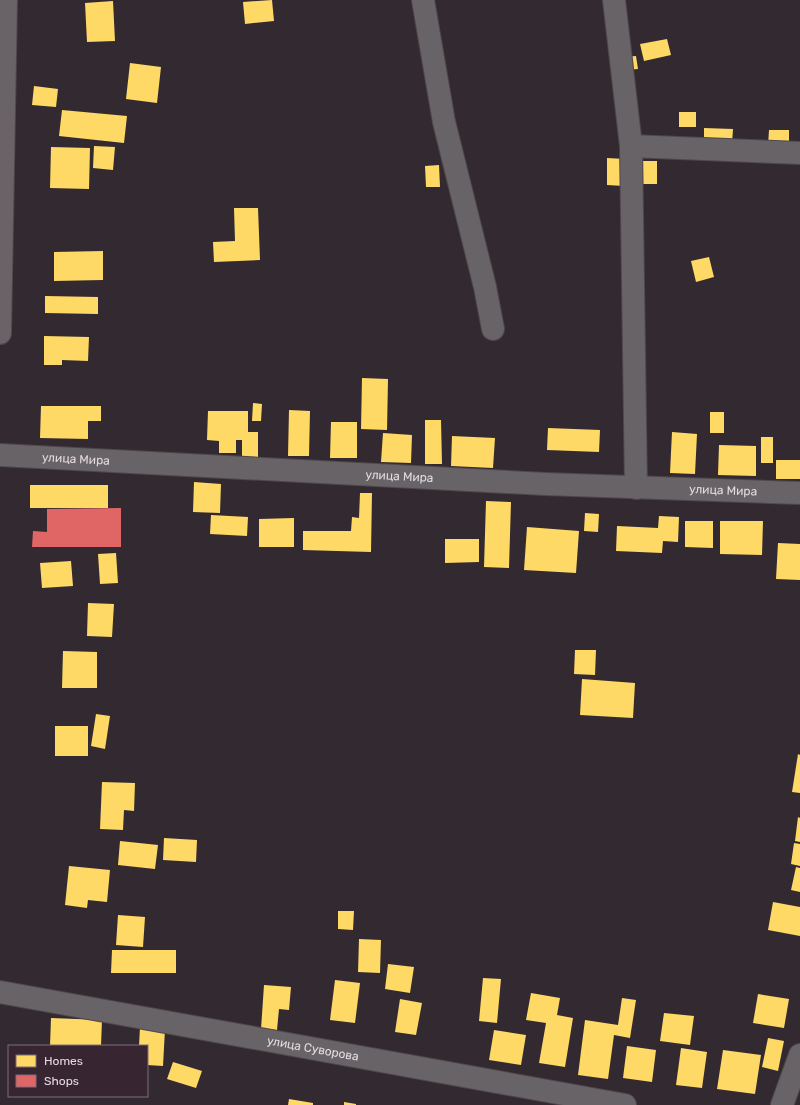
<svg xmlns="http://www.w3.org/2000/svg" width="800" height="1105" font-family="Rubik,sans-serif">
<rect width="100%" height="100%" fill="#332a31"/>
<path fill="#ffd966" d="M272 0 274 21 245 24 243 2Z
M113 1 115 41 87 42 85 3Z
M667 39 671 55 644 61 640 44Z
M636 56 638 69 624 70 622 57Z
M130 63 161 67 157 103 126 99Z
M34 86 58 89 56 107 32 105Z
M62 110 127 116 124 143 59 136Z
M679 112H696V127H679Z
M704 128 733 129 732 144 704 142Z
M769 130H789V147L768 146Z
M94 146 115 147 113 170 93 168Z
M51 147 90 148 89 189 50 188Z
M607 158 625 159 624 186 607 185Z
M643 161H657V184H642Z
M439 165 440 187H426L425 166Z
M234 208H258L260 260 214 262 213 242 235 241Z
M103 251V280L54 281V252Z
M709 257 714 277 696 282 691 261Z
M45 296 98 297V314L45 313Z
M44 336 89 337 88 361 62 360V365H44Z
M362 378 388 379 387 430 361 429Z
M253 403 262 404 261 421H252Z
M41 406H101V421H88V439L40 438Z
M289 410 310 411 309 456H288Z
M208 411H248V432H258V459H242V440H236V453H219V441L207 440Z
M710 412H724V433H710Z
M425 420H441L442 464H425Z
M331 422H357V458H330Z
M548 428 600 430 599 452 547 450Z
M672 432 697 434 695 474 670 473Z
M383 433 412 435 411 463 381 462Z
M452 436 495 438 493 468 451 466Z
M761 437H773V463H761Z
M719 445 756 446V476L718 475Z
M776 460H800V479H776Z
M194 482 221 484 220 513 193 512Z
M30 485H108V508H30Z
M360 493H372L371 552 303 550V531H351L352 517 359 518Z
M486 501 511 502 509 568 484 567Z
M585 513 599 514 598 532 584 531Z
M211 515 248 517 247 536 210 534Z
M659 516 679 517 678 542 663 541 662 553 616 551 617 526 658 528Z
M294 518V547H259V519Z
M685 521H713V548L685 547Z
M720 521H763L762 555 720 554Z
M527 527 579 531 576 573 524 570Z
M445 539H479V562L445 563Z
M778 543 800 544V580L776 579Z
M116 553 118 583 100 584 98 554Z
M71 561 73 586 42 588 40 563Z
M88 603 114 604 112 637 87 636Z
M575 650H596L595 675 574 674Z
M63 651 97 652V688H62Z
M582 679 635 683 633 718 580 715Z
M96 714 110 716 105 749 91 746Z
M55 726H88V756H55Z
M798 754 800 755V793L792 792Z
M102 782 135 783 134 811 124 810 123 830 100 829Z
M798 817 800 818V842L795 841Z
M164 838 197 840 196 862 163 860Z
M120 841 158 845 155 869 118 865Z
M794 843 800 844V866L791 864Z
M69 866 110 870 107 902 88 900 87 908 65 905Z
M796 867 800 868V892L791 890Z
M773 902 800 907V936L768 930Z
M338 911H354L353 930 338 929Z
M118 915 145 917 143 947 116 945Z
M359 939 381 940 380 973 358 972Z
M112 950H176V973H111Z
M388 964 414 967 410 993 385 989Z
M483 978 501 979 497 1023 479 1021Z
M335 980 360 983 355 1023 330 1020Z
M264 985 291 987 289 1010 279 1009 277 1030 261 1029Z
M531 993 560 998 557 1015 573 1018 565 1067 539 1063 546 1023 526 1020Z
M758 994 789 999 784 1028 753 1023Z
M622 998 636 1000 630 1038 614 1035 608 1079 578 1075 585 1020 618 1025Z
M400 999 422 1003 416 1035 395 1032Z
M664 1013 694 1016 690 1045 660 1041Z
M51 1018 102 1020 101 1046H50Z
M140 1027 165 1029 163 1066 147 1065V1046H139Z
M494 1030 526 1035 521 1065 489 1060Z
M768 1038 784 1041 778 1071 762 1067Z
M627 1046 656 1050 652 1082 623 1078Z
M681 1048 707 1052 702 1088 676 1085Z
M723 1050 761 1055 755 1094 717 1089Z
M173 1062 202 1071 196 1088 167 1079Z
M289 1099 313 1103V1105H288Z
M344 1102 356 1104V1105H344Z"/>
<path fill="#e06666" d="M121 508V547H32L33 531 47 532V509Z"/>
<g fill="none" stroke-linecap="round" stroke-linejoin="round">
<g stroke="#4f474c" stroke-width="24">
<g id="minor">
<path d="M423 0 444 122 485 287 493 329"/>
<path d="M614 0 631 146"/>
<path id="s1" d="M0 455 545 484 800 493"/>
<path d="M636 488 631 146 800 153"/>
<path id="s2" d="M0 992 625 1105"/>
<path d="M782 1105 800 1055"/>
</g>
</g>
<g stroke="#4f474c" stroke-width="24">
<path id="primary" d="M0 333 6 0"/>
</g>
<use href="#minor" stroke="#676366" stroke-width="22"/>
<use href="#primary" stroke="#696267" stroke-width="22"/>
</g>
<g text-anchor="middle" stroke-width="4" stroke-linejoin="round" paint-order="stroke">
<g font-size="12" fill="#e5dae1" stroke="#372632">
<text dy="4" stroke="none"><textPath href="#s1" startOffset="76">улица Мира</textPath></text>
<text dy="4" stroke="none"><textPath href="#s1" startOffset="400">улица Мира</textPath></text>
<text dy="4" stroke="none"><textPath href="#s1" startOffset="724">улица Мира</textPath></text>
<text dy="4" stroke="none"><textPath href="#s2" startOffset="318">улица Суворова</textPath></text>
</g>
</g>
<rect x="8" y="1045" width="140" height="52" fill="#372632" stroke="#7d6e78"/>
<rect x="16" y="1055" width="20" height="12" fill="#ffd966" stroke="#7d6e78"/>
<text x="44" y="1065" font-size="12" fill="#e5dae1">Homes</text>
<rect x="16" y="1075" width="20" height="12" fill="#e06666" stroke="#7d6e78"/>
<text x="44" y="1085" font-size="12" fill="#e5dae1">Shops</text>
</svg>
